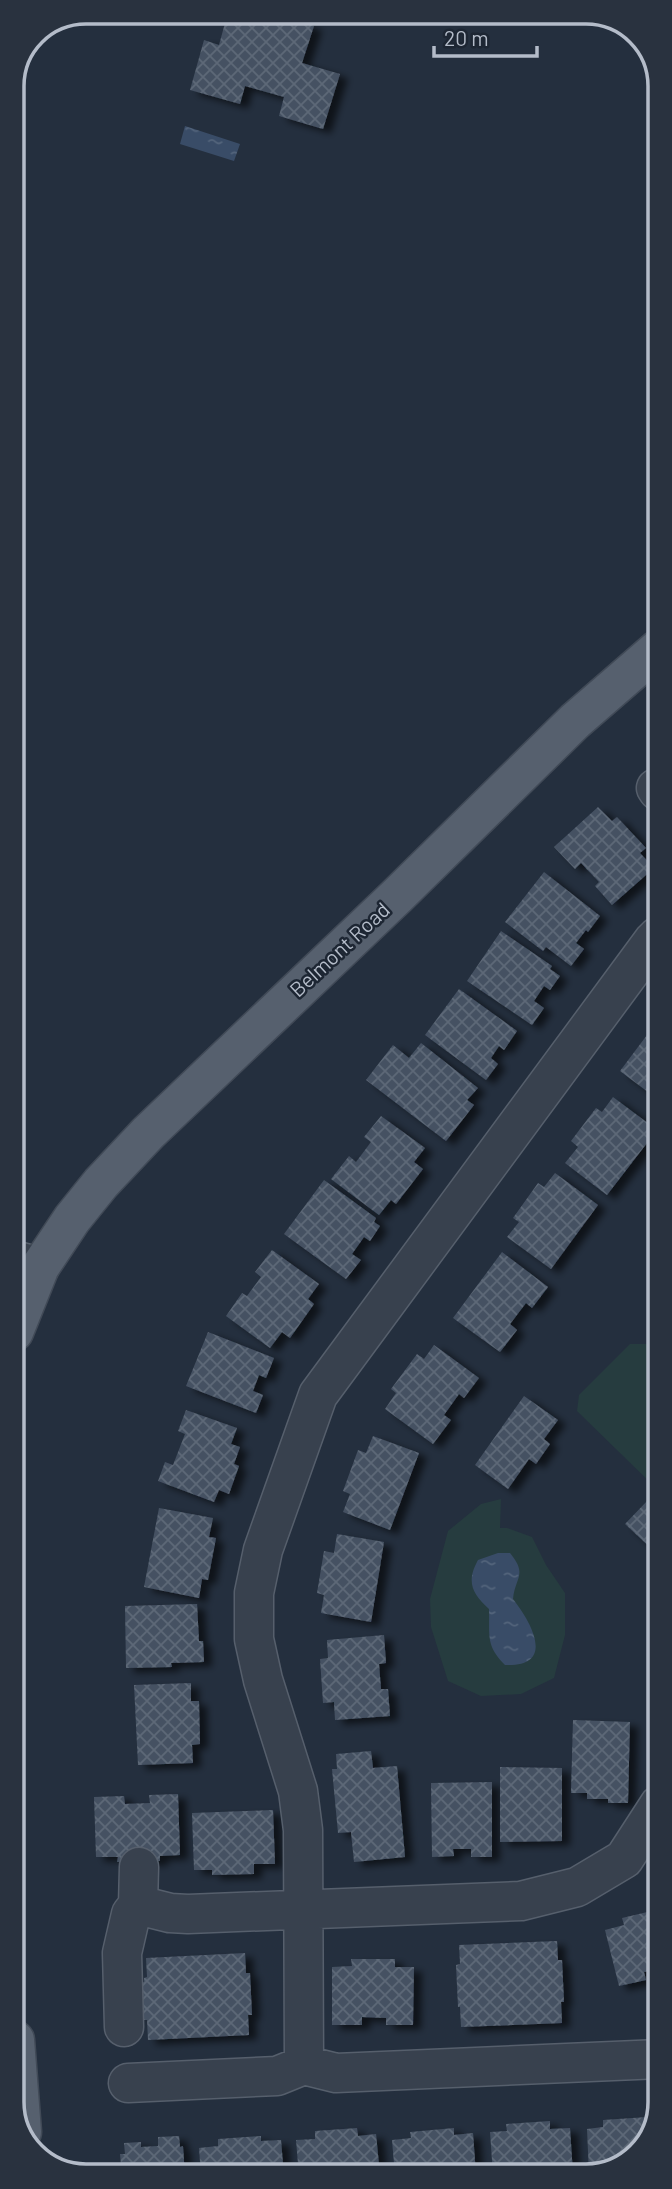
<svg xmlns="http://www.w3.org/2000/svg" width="672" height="2189" font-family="Barlow,sans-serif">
<defs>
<pattern id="water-ripples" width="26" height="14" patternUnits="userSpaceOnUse" patternTransform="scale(1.75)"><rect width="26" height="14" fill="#394c67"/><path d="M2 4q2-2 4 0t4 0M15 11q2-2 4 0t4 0" fill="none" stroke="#53647b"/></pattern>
<pattern id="building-cross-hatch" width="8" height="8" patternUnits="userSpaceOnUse" patternTransform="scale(1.75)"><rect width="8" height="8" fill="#455162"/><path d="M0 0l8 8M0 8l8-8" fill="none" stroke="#5d6877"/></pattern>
<filter id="shadow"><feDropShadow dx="8" dy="4.5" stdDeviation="3.5" flood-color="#0009"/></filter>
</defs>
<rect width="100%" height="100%" fill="#242f3e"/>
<path fill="#263c3f" d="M630 1344H646L659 1357V1491L577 1411 579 1395Z
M501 1499 500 1528H507L532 1537 546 1565 565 1593V1635L554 1678 521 1694 481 1696 448 1681 431 1627 430 1599 448 1531 481 1504Z"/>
<path fill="url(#water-ripples)" d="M185 126 240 144 234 161 180 144Z
M498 1553H510C528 1575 515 1577 513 1599 531 1622 557 1667 505 1665 485 1645 490 1635 489 1609 472 1593 466 1582 478 1560Z"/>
<path fill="url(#building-cross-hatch)" filter="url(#shadow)" d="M228 12H273L314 26 302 63 340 74 323 129 279 116 284 97 245 86 240 104 190 90 204 40 219 45Z
M598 807 612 821 617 817 646 848 640 853 654 868 612 905 595 886 599 882 581 863 575 869 554 847Z
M544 872 600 916 588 932 586 930 576 943 584 949 571 966 546 947 543 951 505 922Z
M501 931 552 966 550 969 560 976 550 990 544 986 534 1001 544 1008 532 1025 467 981Z
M459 989 517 1031 504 1050 499 1046 491 1058 498 1064 486 1080 425 1035Z
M658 1017 659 1086 652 1095 620 1071 647 1035 652 1039 657 1031 652 1027Z
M421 1043 478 1088 467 1100 474 1105 446 1141 366 1080 393 1045 409 1058Z
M613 1097 657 1130 607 1195 565 1163 578 1147 571 1141 596 1108 602 1112Z
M381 1116 425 1148 414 1162 423 1169 396 1204 391 1200 379 1215 331 1179 349 1156 356 1162 371 1142 364 1137Z
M555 1173 598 1205 551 1269 507 1237 519 1222 513 1218 538 1183 544 1187Z
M324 1180 376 1218 374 1222 380 1226 370 1241 364 1237 352 1254 361 1260 346 1279 284 1234Z
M272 1250 319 1284 308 1299 314 1304 290 1338 282 1332 270 1348 226 1316 242 1293 247 1296 261 1277 255 1272Z
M502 1252 548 1287 532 1308 526 1303 510 1324 517 1330 500 1352 453 1318Z
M208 1332 274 1358 266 1378 259 1375 253 1391 263 1395 256 1413 186 1386Z
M434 1345 479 1378 464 1398 459 1394 444 1415 451 1420 433 1444 385 1409 396 1393 391 1389 417 1354 424 1359Z
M524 1396 558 1420 544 1439 550 1444 536 1464 529 1459 508 1489 475 1465Z
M186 1410 237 1428 231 1444 240 1447 234 1464 239 1466 229 1494 219 1490 214 1502 158 1481 165 1462 173 1465 185 1434 178 1431Z
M373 1436 419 1453 390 1530 343 1512 350 1494 343 1491 358 1450 366 1453Z
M648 1500 659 1511V1550L656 1553 625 1524Z
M159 1508 213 1518 209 1537 216 1538 208 1580 202 1579 199 1598 144 1587Z
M337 1534 384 1542 371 1622 321 1613 324 1595 317 1593 324 1551 334 1553Z
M197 1604 199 1641H203L204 1662 171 1663 172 1667 126 1668 125 1606Z
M384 1635 386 1663 379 1664 381 1689H388L390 1716 335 1720 334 1702 323 1703 320 1659 328 1658 327 1640Z
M191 1683V1701H199L200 1744 192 1745 193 1763 138 1765 134 1685Z
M573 1720 630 1722 628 1803H608V1799H587V1793H571Z
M371 1751 373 1768 397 1766 405 1857 354 1862 351 1832 338 1833 332 1769H337L336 1754Z
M500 1767 562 1768V1841L500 1842Z
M492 1782V1857H471V1849H453L454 1856 432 1857 431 1783Z
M178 1794 180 1855 160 1856V1861L117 1862 118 1857H96L94 1797 124 1796 125 1804 150 1803 149 1795Z
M273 1810 275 1864H254V1874L212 1875V1870H194L192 1813Z
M660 1909V1968L644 1972 646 1980 619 1986 605 1930 624 1925 622 1918Z
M557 1941 558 1960H562L564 2002H561L562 2023 461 2027 460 2007H458L456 1965 460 1964 459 1945Z
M245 1953 246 1973H250L252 2015H248L249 2035 148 2040 147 2020H144V2016H141L139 1982H144V1978L147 1977 146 1958Z
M351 1959H395V1967H414L413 2025H386V2018L362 2017V2025H332V1967L352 1966Z
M647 2117V2124H652L644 2148 604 2174H589L587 2129 603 2127V2120Z
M550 2121V2129L570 2128 573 2174 493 2175 490 2132 507 2131 506 2124Z
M357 2128 358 2136 376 2134 380 2175 299 2176 296 2140 315 2139V2131Z
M454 2128V2135L473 2133 476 2175H395L392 2140 411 2138 410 2132Z
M179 2136 180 2147 183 2146 185 2176H122L120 2154H125L124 2143 141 2142V2147L158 2146V2137Z
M261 2136V2141L281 2140 284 2176H201L199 2148 218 2146V2139Z"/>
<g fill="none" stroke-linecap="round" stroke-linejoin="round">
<g stroke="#565f6c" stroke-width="41">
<path id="minor" d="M656 788 658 791
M14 1260 40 1267
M138 1905 170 1913 188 1914 521 1901 577 1887 624 1859 659 1805
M124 2027 122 1953 131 1914 138 1905 139 1867
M304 2065 303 1830 298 1791 263 1680 254 1639V1593L263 1550 318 1395 653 941 658 936
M128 2083 277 2076 304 2065 336 2073 660 2059"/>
</g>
<g stroke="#414a57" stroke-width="41">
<path id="major" d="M14 1332 40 1267 72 1219 101 1183 148 1133 397 896 575 721 658 649
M15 2040 22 2132"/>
</g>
<use href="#minor" stroke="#38414e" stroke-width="38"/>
<use href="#major" stroke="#56606e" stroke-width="38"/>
</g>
<g text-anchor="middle" stroke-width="5" stroke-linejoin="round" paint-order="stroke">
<g font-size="21" fill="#b4bcc9" stroke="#1d2633">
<text transform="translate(340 950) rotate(-43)" y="7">Belmont Road</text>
</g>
</g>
<path d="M0 0H672V2189H0ZM86 24H586A62 62 0 0 1 648 86V2102A62 62 0 0 1 586 2164H86A62 62 0 0 1 24 2102V86A62 62 0 0 1 86 24Z" fill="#29323f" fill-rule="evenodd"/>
<path fill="none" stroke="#b4bcc9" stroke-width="3.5" d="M86 24H586A62 62 0 0 1 648 86V2102A62 62 0 0 1 586 2164H86A62 62 0 0 1 24 2102V86A62 62 0 0 1 86 24Z"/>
<path d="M434 46v10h103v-10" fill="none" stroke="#b4bcc9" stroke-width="3.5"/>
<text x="444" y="46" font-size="21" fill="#b4bcc9" stroke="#1d2633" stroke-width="5" paint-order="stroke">20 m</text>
</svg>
